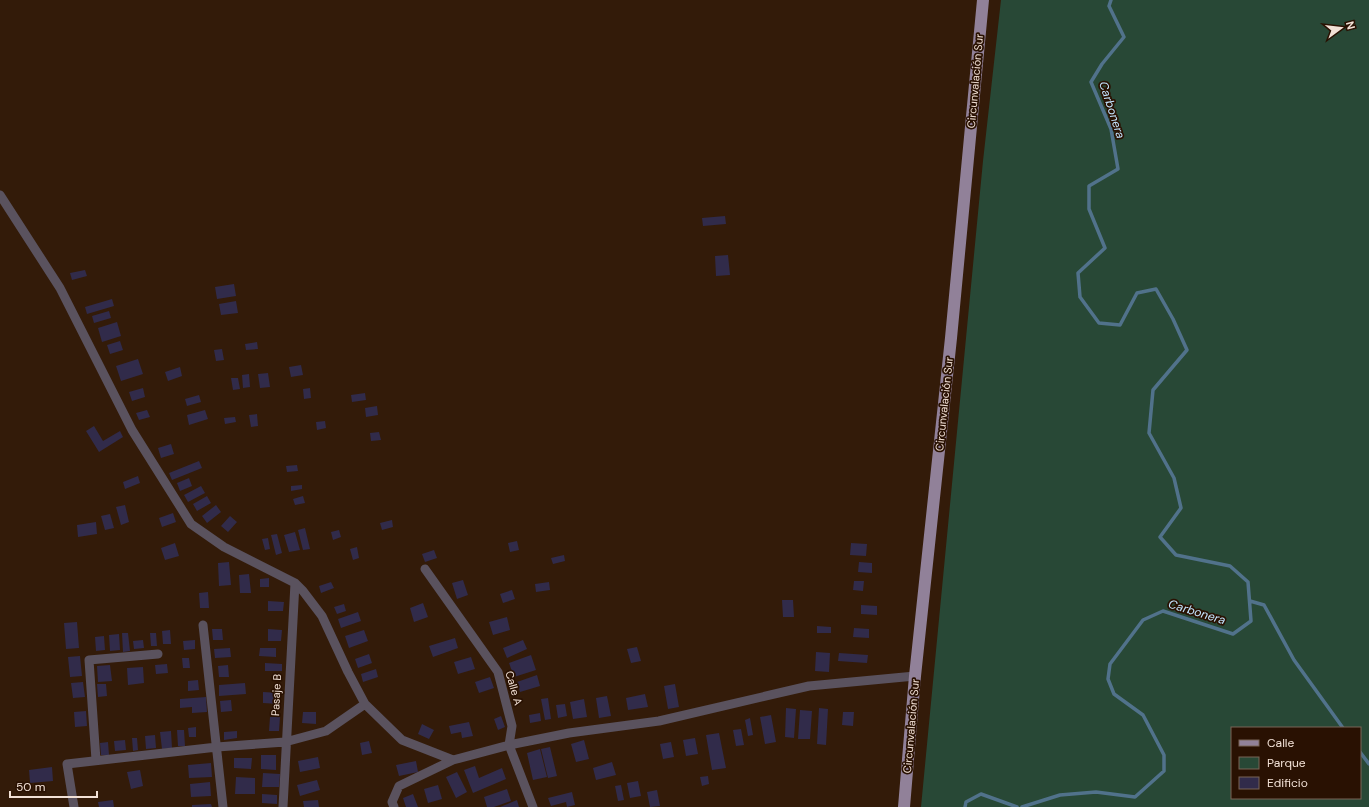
<svg xmlns="http://www.w3.org/2000/svg" width="1369" height="807" font-family="'DM Sans',sans-serif">
<rect width="100%" height="100%" fill="#331b09"/>
<path fill="#284836" fill-rule="evenodd" d="M1001 0H1369V807H921L983 161ZM1232 728H1360V798H1232Z"/>
<g fill="none" stroke-linecap="round" stroke-linejoin="round">
<path stroke="#51728b" stroke-width="3.5" d="M1250 601 1264 605 1294 660 1343 728
M1360 752 1369 764
M965 807 966 802 981 794 1017 807
M1022 807 1060 795 1096 792 1135 797 1164 771V755L1143 715 1114 694 1108 679 1110 664 1143 620 1163 611 1233 634 1251 621 1248 582 1230 566 1176 555 1160 537 1181 508 1174 478 1149 433 1153 390 1187 350 1173 319 1156 289 1137 293 1120 325 1099 323 1080 297 1078 273 1105 248 1089 209V186L1118 169 1111 129 1091 82 1102 64 1124 37 1109 6 1111 0"/>
</g>
<path fill="#312b4a" d="M725 216 726 224 703 226 702 218Z
M728 255 730 275 716 276 715 256Z
M85 270 87 276 72 280 70 273Z
M234 284 236 296 217 299 215 287Z
M112 299 114 306 87 314 85 307Z
M236 301 238 313 221 315 219 304Z
M109 311 111 318 94 323 92 316Z
M117 322 121 336 102 342 98 328Z
M120 341 123 350 110 354 107 345Z
M257 342 258 349 246 350 245 344Z
M222 349 224 360 216 361 214 350Z
M138 359 143 374 121 381 116 366Z
M301 365 303 375 291 377 289 367Z
M180 367 182 376 168 381 165 372Z
M268 373 270 387 260 388 258 374Z
M249 374 250 387 243 388 242 375Z
M231 378H238L240 389 233 390Z
M143 388 145 397 132 401 129 392Z
M310 388 311 398 304 399 303 389Z
M365 393 366 400 352 402 351 395Z
M199 395 201 402 187 406 185 399Z
M377 406 378 415 366 417 365 408Z
M147 410 150 417 139 420 136 413Z
M205 410 208 419 189 425 187 415Z
M257 414 258 426 251 427 249 415Z
M235 417 236 422 225 424 224 418Z
M325 421 326 428 317 430 316 422Z
M94 426 103 441 120 431 123 437 99 452 86 431Z
M379 432 381 440 371 441 370 433Z
M171 444 174 454 161 458 158 448Z
M199 461 202 468 172 480 169 473Z
M297 465 298 471 287 472 286 466Z
M138 476 140 483 125 489 123 482Z
M189 478 192 486 180 491 177 483Z
M302 485V489L291 491V486Z
M201 486 205 493 188 502 184 495Z
M207 496 211 503 197 511 193 504Z
M303 496 305 503 295 505 293 499Z
M125 505 129 522 121 525 116 507Z
M216 505 221 512 207 523 202 516Z
M173 513 176 522 162 527 159 518Z
M110 514 114 528 105 530 101 516Z
M230 516 237 522 228 532 221 526Z
M392 520 393 527 382 530 380 523Z
M96 522 97 534 78 537 77 525Z
M305 528 310 549 303 550 298 530Z
M339 530 341 537 333 540 331 532Z
M295 532 300 550 289 552 284 535Z
M277 534 282 553 276 555 271 535Z
M268 538 270 549 265 550 262 539Z
M517 541 519 550 510 552 508 543Z
M175 543 179 556 165 560 161 548Z
M851 543 867 544 866 556 850 555Z
M357 547 359 558 353 560 350 549Z
M434 550 437 558 425 562 422 554Z
M564 555 565 561 553 564 551 558Z
M229 562 231 585 219 586 218 563Z
M859 562 872 563V573L858 572Z
M249 574 251 593H240L239 575Z
M269 578V587H260V579Z
M463 580 468 595 457 599 452 583Z
M854 581H864L863 591 853 590Z
M331 582 334 588 321 593 319 586Z
M549 582 550 590 536 592 535 584Z
M512 590 515 599 503 603 500 594Z
M208 592 209 608H200L199 593Z
M782 600H793L794 617H783Z
M268 601 284 602 283 611H268Z
M423 603 428 617 414 622 410 608Z
M344 604 346 611 337 614 334 607Z
M861 605 877 606V615L861 614Z
M358 612 361 621 341 628 338 619Z
M507 617 510 630 493 635 489 622Z
M77 622 79 648 66 649 64 623Z
M817 626 831 627V633H817Z
M854 628 869 629V638L853 637Z
M212 629H222L223 640H213Z
M268 629 282 630 281 641H268Z
M170 630 171 644H163L162 631Z
M364 630 368 641 349 648 345 636Z
M122 633H128L130 651 123 652Z
M150 633H156L157 646H151Z
M119 634 120 650 110 651 109 635Z
M104 636 105 650 96 651 95 637Z
M455 638 458 648 433 657 429 646Z
M143 640 144 648 134 649 133 641Z
M195 640V649L184 650 183 641Z
M523 640 527 649 507 658 503 648Z
M637 647 641 661 631 663 627 649Z
M230 648 231 657 215 658 214 649Z
M260 648H276V657L259 656Z
M816 652 830 653 829 672 815 671Z
M839 653 868 655 867 663 838 661Z
M369 654 372 663 358 668 355 659Z
M531 655 536 670 514 677 509 663Z
M80 656 82 676 70 677 68 657Z
M471 657 475 669 458 674 454 662Z
M182 658H189L190 668H183Z
M265 663 282 664V671H265Z
M167 664 168 673 156 674 155 665Z
M110 665 112 681 98 682 97 666Z
M228 665 229 677H219L218 666Z
M143 667 144 683 128 685 127 668Z
M376 669 378 677 363 682 361 674Z
M537 675 540 686 520 692 517 682Z
M490 677 494 688 479 693 475 682Z
M198 680 199 690 188 691V681Z
M83 682 85 697 73 698 71 683Z
M245 683 246 694 219 696V685Z
M97 684H106L107 696 98 697Z
M675 684 679 707 668 709 664 686Z
M263 692 280 693 279 704 263 703Z
M645 694 648 707 628 710 626 698Z
M607 696 611 716 599 718 596 698Z
M206 697 207 712 192 713V707L180 708V699Z
M548 698 551 719 545 720 541 699Z
M584 699 587 717 573 719 570 702Z
M231 700 232 711 221 712 220 701Z
M565 704 567 716 558 718 556 705Z
M786 708 796 709 794 738 785 737Z
M819 708 828 709 826 745 817 744Z
M800 710 812 711 810 739H798Z
M86 711 87 726 75 727 74 712Z
M303 712H316V724L302 723Z
M843 712H854L853 726 842 725Z
M540 713 541 721 530 723 529 715Z
M771 715 776 742 765 744 760 717Z
M501 716 505 727 498 730 494 719Z
M270 717H280L279 731H269Z
M750 718 753 735 748 736 745 720Z
M469 722 473 736 462 738 461 732 451 734 449 726Z
M422 724 434 730 429 739 418 734Z
M196 727V737H189L188 728Z
M741 729 744 745 736 746 733 730Z
M177 730H184L185 746H178Z
M171 731 172 748 162 749 160 732Z
M237 731V738L224 740V732Z
M719 733 726 768 712 770 706 735Z
M155 735 156 748 146 749 145 736Z
M132 738H137L138 750 133 751Z
M695 738 698 754 686 756 683 740Z
M125 740 126 750 115 751 114 741Z
M584 740 589 759 576 762 571 744Z
M369 741 372 753 362 755 360 743Z
M108 742 109 755H101L100 743Z
M671 742 674 757 663 759 660 744Z
M550 747 557 776 548 778 541 749Z
M540 749 547 777 533 780 527 753Z
M261 755H276V770L261 769Z
M318 757 320 768 300 772 298 761Z
M234 758H252L251 769 234 768Z
M416 761 418 772 399 776 396 765Z
M612 762 616 775 596 780 593 768Z
M211 763 212 777 189 778 188 765Z
M475 766 479 778 502 768 506 779 473 793 464 770Z
M52 767 53 781 30 783 29 770Z
M140 770 143 786 131 789 127 772Z
M457 772 467 792 456 798 446 777Z
M263 773 280 774 279 787H262Z
M708 776 709 784 702 786 700 777Z
M236 777 255 778V794H235Z
M317 780 320 790 300 796 297 785Z
M638 781 641 796 630 798 627 783Z
M210 782 211 796 191 797 190 784Z
M438 785 442 799 428 803 424 789Z
M621 785 624 800 618 801 615 786Z
M507 789 511 801 494 807H487L484 797Z
M657 790 660 806 650 807 647 792Z
M572 792 575 805 567 807 566 802 551 806 548 798Z
M262 794 277 795V804L262 803Z
M413 794 418 807H406L403 798Z
M113 800 114 807H99L98 802Z
M318 800 319 807H304L303 801Z
M517 800 519 807H500Z
M211 804 212 807H192V805Z"/>
<g fill="none" stroke-linecap="round" stroke-linejoin="round">
<path stroke="#5a525e" stroke-width="9" d="M0 195 60 288 132 430 191 524 224 547 295 583 303 591 322 616 348 672 365 704 402 740 453 760
M425 569 498 672 512 726 509 745 533 807
M203 625 223 807
M96 760 89 660 158 654
M74 807 67 764 217 747 285 742 326 731 365 704
M283 807 295 583
M394 807 392 802 399 786 453 760 509 745 569 733 659 721 809 686 915 676"/>
<path stroke="#918199" stroke-width="12" d="M904 807 915 676 951 338 983 0"/>
</g>
<g text-anchor="middle" stroke-width="3.5" stroke-linejoin="round" paint-order="stroke">
<g font-size="11" fill="#f2e1d6" stroke="#291102">
<text transform="translate(975 81) rotate(-85)" y="4">Circunvalación Sur</text>
<text transform="translate(944 404) rotate(-84)" y="4">Circunvalación Sur</text>
<text transform="translate(514 688) rotate(74)" y="4">Calle A</text>
<text transform="translate(276 695) rotate(-87)" y="4">Pasaje B</text>
<text transform="translate(911 726) rotate(-85)" y="4">Circunvalación Sur</text>
</g>
<g font-size="12" font-style="italic" fill="#c3e5ff" stroke="#291102">
<text transform="translate(1112 110) rotate(72)" y="4">Carbonera</text>
<text transform="translate(1197 612) rotate(17)" y="4">Carbonera</text>
</g>
</g>
<rect x="1231" y="727" width="130" height="72" fill="#291102" stroke="#796457"/>
<rect x="1239" y="740" width="20" height="6" fill="#918199" stroke="#796457"/>
<text x="1267" y="747" font-size="12" fill="#f2e1d6">Calle</text>
<rect x="1239" y="757" width="20" height="12" fill="#284836" stroke="#796457"/>
<text x="1267" y="767" font-size="12" fill="#f2e1d6">Parque</text>
<rect x="1239" y="777" width="20" height="12" fill="#312b4a" stroke="#796457"/>
<text x="1267" y="787" font-size="12" fill="#f2e1d6">Edificio</text>
<g transform="translate(1341 28) rotate(75)" stroke="#291102" stroke-width="3" paint-order="stroke">
<path d="M0-3L7 15L0 10L-7 15Z" fill="#f2e1d6"/>
<text y="-6" font-size="11" font-weight="bold" text-anchor="middle" fill="#f2e1d6">N</text>
</g>
<path d="M10 791v6h87v-6" fill="none" stroke="#f2e1d6" stroke-width="2"/>
<text x="16" y="791" font-size="12" fill="#f2e1d6" stroke="#291102" stroke-width="3" paint-order="stroke">50 m</text>
</svg>
